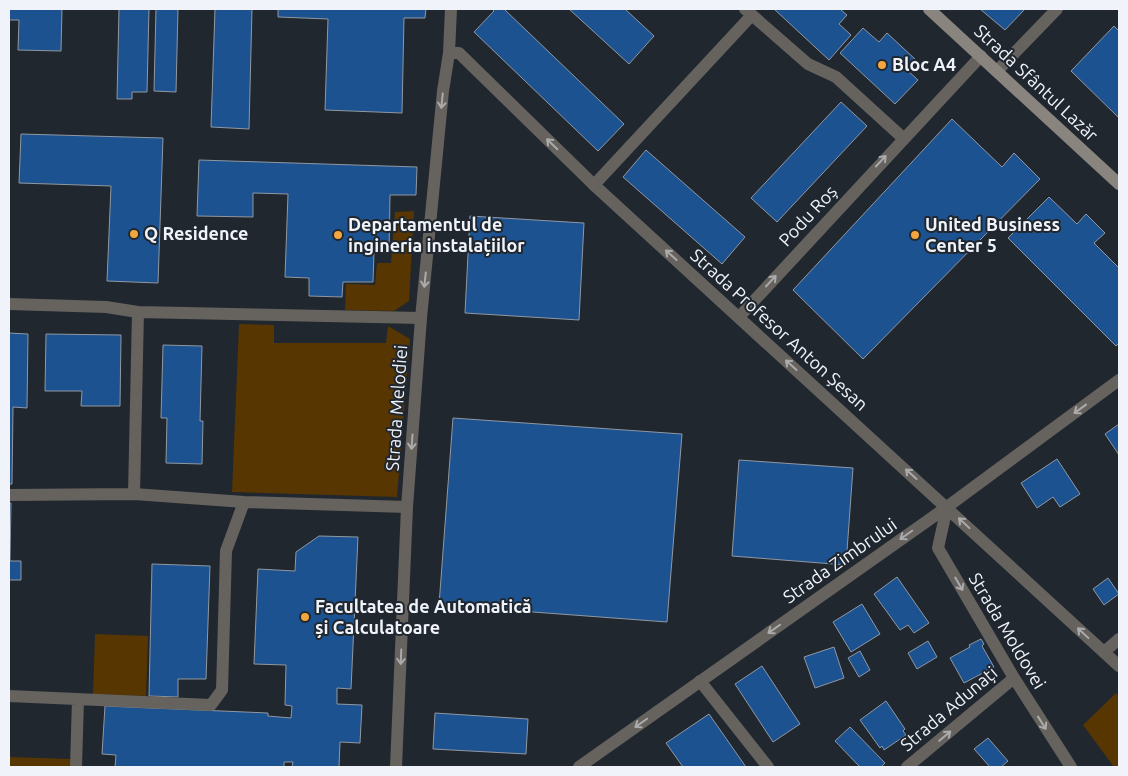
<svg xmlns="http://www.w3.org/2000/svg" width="1128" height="776" font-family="Ubuntu,sans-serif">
<rect width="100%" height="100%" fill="#20272f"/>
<path fill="#573601" d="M414 211 409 301 394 311 345 310 346 284 375 285 377 263H391L395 212Z
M239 324 274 325V343H386L388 326 410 339 397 497 232 492Z
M95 634 148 636 146 696 93 694Z
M1116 693 1119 697V767H1114L1083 725Z
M9 757 71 759 70 767H9Z"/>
<path fill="#1d5290" stroke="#9098a2" d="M9 9H62L61 51 18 50 19 20H9Z
M119 9H149L147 92H132V99H117Z
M156 9H178L176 92 154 91Z
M215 9H252L249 129 211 127Z
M278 9H426L425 18H404L402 113 325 110 328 19 278 17Z
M492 9H504L624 124 598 151 474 32 494 11Z
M569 9H625L654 36 629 64Z
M774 9H840L847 15 839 24 851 35 829 60Z
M980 9H1025L1005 30Z
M1114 26 1119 31V118L1071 71Z
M863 28 879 42 887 33 916 60 907 70 918 80 895 104 840 53Z
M841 102 867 126 777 222 751 198Z
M952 119 1002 167 1014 153 1040 179 863 359 793 290Z
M21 134 163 138 158 283 107 281 111 186 19 183Z
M646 150 745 237 722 264 623 177Z
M199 160 417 167 416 195H390L389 253 374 252 373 282H343L342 297 309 296V278L285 277 288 194 253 193V217L197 216Z
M1049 197 1077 224 1086 214 1105 233 1094 243 1119 268V343L1116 346 1008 238Z
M470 216 584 223 579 320 465 313Z
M9 333 28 334 27 408 13 407 12 484H9Z
M46 334 121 335 120 406H81L82 391H45Z
M163 345 202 346 200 421H203L202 464 166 463 167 418H161Z
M453 418 682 434 667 622 439 605Z
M1119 424V455L1105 434Z
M1057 459 1080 494 1060 507 1053 497 1037 508 1021 483Z
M739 460 853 468 846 565 732 556Z
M9 503H11L10 561H21V580H9Z
M319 536 358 537 351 689 337 688V704L362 705 360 743 340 742 339 767H292L293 762H284V767H115L116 755 102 754 105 706 268 713V716L291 718 292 706 285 705 286 665 254 664 258 569 295 571 296 552Z
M152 564 210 566 206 679H178V697L149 696Z
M897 577 929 623 914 633 908 625 900 630 874 594Z
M1108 578 1119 594 1104 605 1093 589Z
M862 604 880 634 851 652 833 622Z
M981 639 984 644 982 646 994 667 964 683 950 658 970 647 969 645Z
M928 641 937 657 917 669 908 653Z
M834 647 844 678 815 688 804 657Z
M860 651 870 670 859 677 848 658Z
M762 666 800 724 773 742 735 684Z
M886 701 905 729 903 731 906 735 884 750 882 746 880 748 860 720Z
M435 713 528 719 526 754 433 749Z
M709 714 746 767H683L666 743Z
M850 727 885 763 881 767H860L835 741Z
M988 738 1008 761 1001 767H990L974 749Z"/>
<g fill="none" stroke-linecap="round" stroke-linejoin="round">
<path stroke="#66625e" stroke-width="12" d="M745 9 808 64 836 77 903 138
M997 71 1057 9
M594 185 752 15
M9 304 106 307 138 312 421 318
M739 317 981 56
M134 494 138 312
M9 495 134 494 244 502 407 507
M1104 652 1119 639
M700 681 768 767
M9 696 211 705 222 690 226 551 244 502
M76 767 78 699"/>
<path stroke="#66625e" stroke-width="12" d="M449 53H459L594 185 1119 666
M947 507 938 548 1014 678 1071 767
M396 767 407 507 421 318 443 91 449 53 451 9
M579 767 947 507 1119 380
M907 767 1014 678"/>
<path stroke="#8a847e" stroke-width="12" d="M929 9 1119 184"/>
</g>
<defs><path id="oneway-shaft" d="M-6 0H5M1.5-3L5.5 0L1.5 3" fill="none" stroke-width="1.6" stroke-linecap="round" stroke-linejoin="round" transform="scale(1.25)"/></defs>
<g stroke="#ababac">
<use href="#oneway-shaft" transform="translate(442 101) rotate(96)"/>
<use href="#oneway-shaft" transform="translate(552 144) rotate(-136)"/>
<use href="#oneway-shaft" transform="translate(881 161) rotate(-47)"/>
<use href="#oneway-shaft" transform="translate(671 255) rotate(-138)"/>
<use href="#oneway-shaft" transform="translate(425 280) rotate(96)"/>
<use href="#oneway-shaft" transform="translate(771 281) rotate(-47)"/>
<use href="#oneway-shaft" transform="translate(791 365) rotate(-138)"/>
<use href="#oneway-shaft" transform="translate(1080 409) rotate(144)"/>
<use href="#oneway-shaft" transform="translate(412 442) rotate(94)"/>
<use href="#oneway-shaft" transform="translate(911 474) rotate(-138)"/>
<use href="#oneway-shaft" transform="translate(964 523) rotate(-137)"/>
<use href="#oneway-shaft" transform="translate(906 535) rotate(145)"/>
<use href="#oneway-shaft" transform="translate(959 584) rotate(60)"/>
<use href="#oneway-shaft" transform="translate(774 629) rotate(145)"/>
<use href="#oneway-shaft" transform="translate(1083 633) rotate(-137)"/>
<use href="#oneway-shaft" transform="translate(401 657) rotate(92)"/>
<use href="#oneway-shaft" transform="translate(641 723) rotate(145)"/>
<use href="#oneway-shaft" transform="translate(1042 723) rotate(58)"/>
<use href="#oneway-shaft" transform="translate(945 736) rotate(-40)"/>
</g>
<g fill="#f1a63f" stroke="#20272f" stroke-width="2">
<circle cx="882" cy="65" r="5"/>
<circle cx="134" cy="234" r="5"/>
<circle cx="338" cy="235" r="5"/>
<circle cx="915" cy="235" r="5"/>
<circle cx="305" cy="617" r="5"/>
</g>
<g text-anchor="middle" stroke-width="4" stroke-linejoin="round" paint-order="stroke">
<g font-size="18" font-weight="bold" fill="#f0f4fa" stroke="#20272f" text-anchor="start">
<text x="892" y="71">Bloc A4</text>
<text x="348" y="231">Departamentul de<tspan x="348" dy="21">ingineria instalațiilor</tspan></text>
<text x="925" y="231">United Business<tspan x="925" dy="21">Center 5</tspan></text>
<text x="144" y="240">Q Residence</text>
<text x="315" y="613">Facultatea de Automatică<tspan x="315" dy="21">și Calculatoare</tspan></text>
</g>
<g font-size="18" fill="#f0f4fa" stroke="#20272f">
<text transform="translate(1036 83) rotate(43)" y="6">Strada Sfântul Lazăr</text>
<text transform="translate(808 216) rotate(-47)" y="6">Podu Roș</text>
<text transform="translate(779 330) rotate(42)" y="6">Strada Profesor Anton Șesan</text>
<text transform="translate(397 408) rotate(-86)" y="6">Strada Melodiei</text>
<text transform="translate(840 561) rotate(-35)" y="6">Strada Zimbrului</text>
<text transform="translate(1007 631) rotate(59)" y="6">Strada Moldovei</text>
<text transform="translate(949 709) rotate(-40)" y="6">Strada Adunați</text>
</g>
</g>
<rect width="1128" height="776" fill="none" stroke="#f0f4fa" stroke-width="20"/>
</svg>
